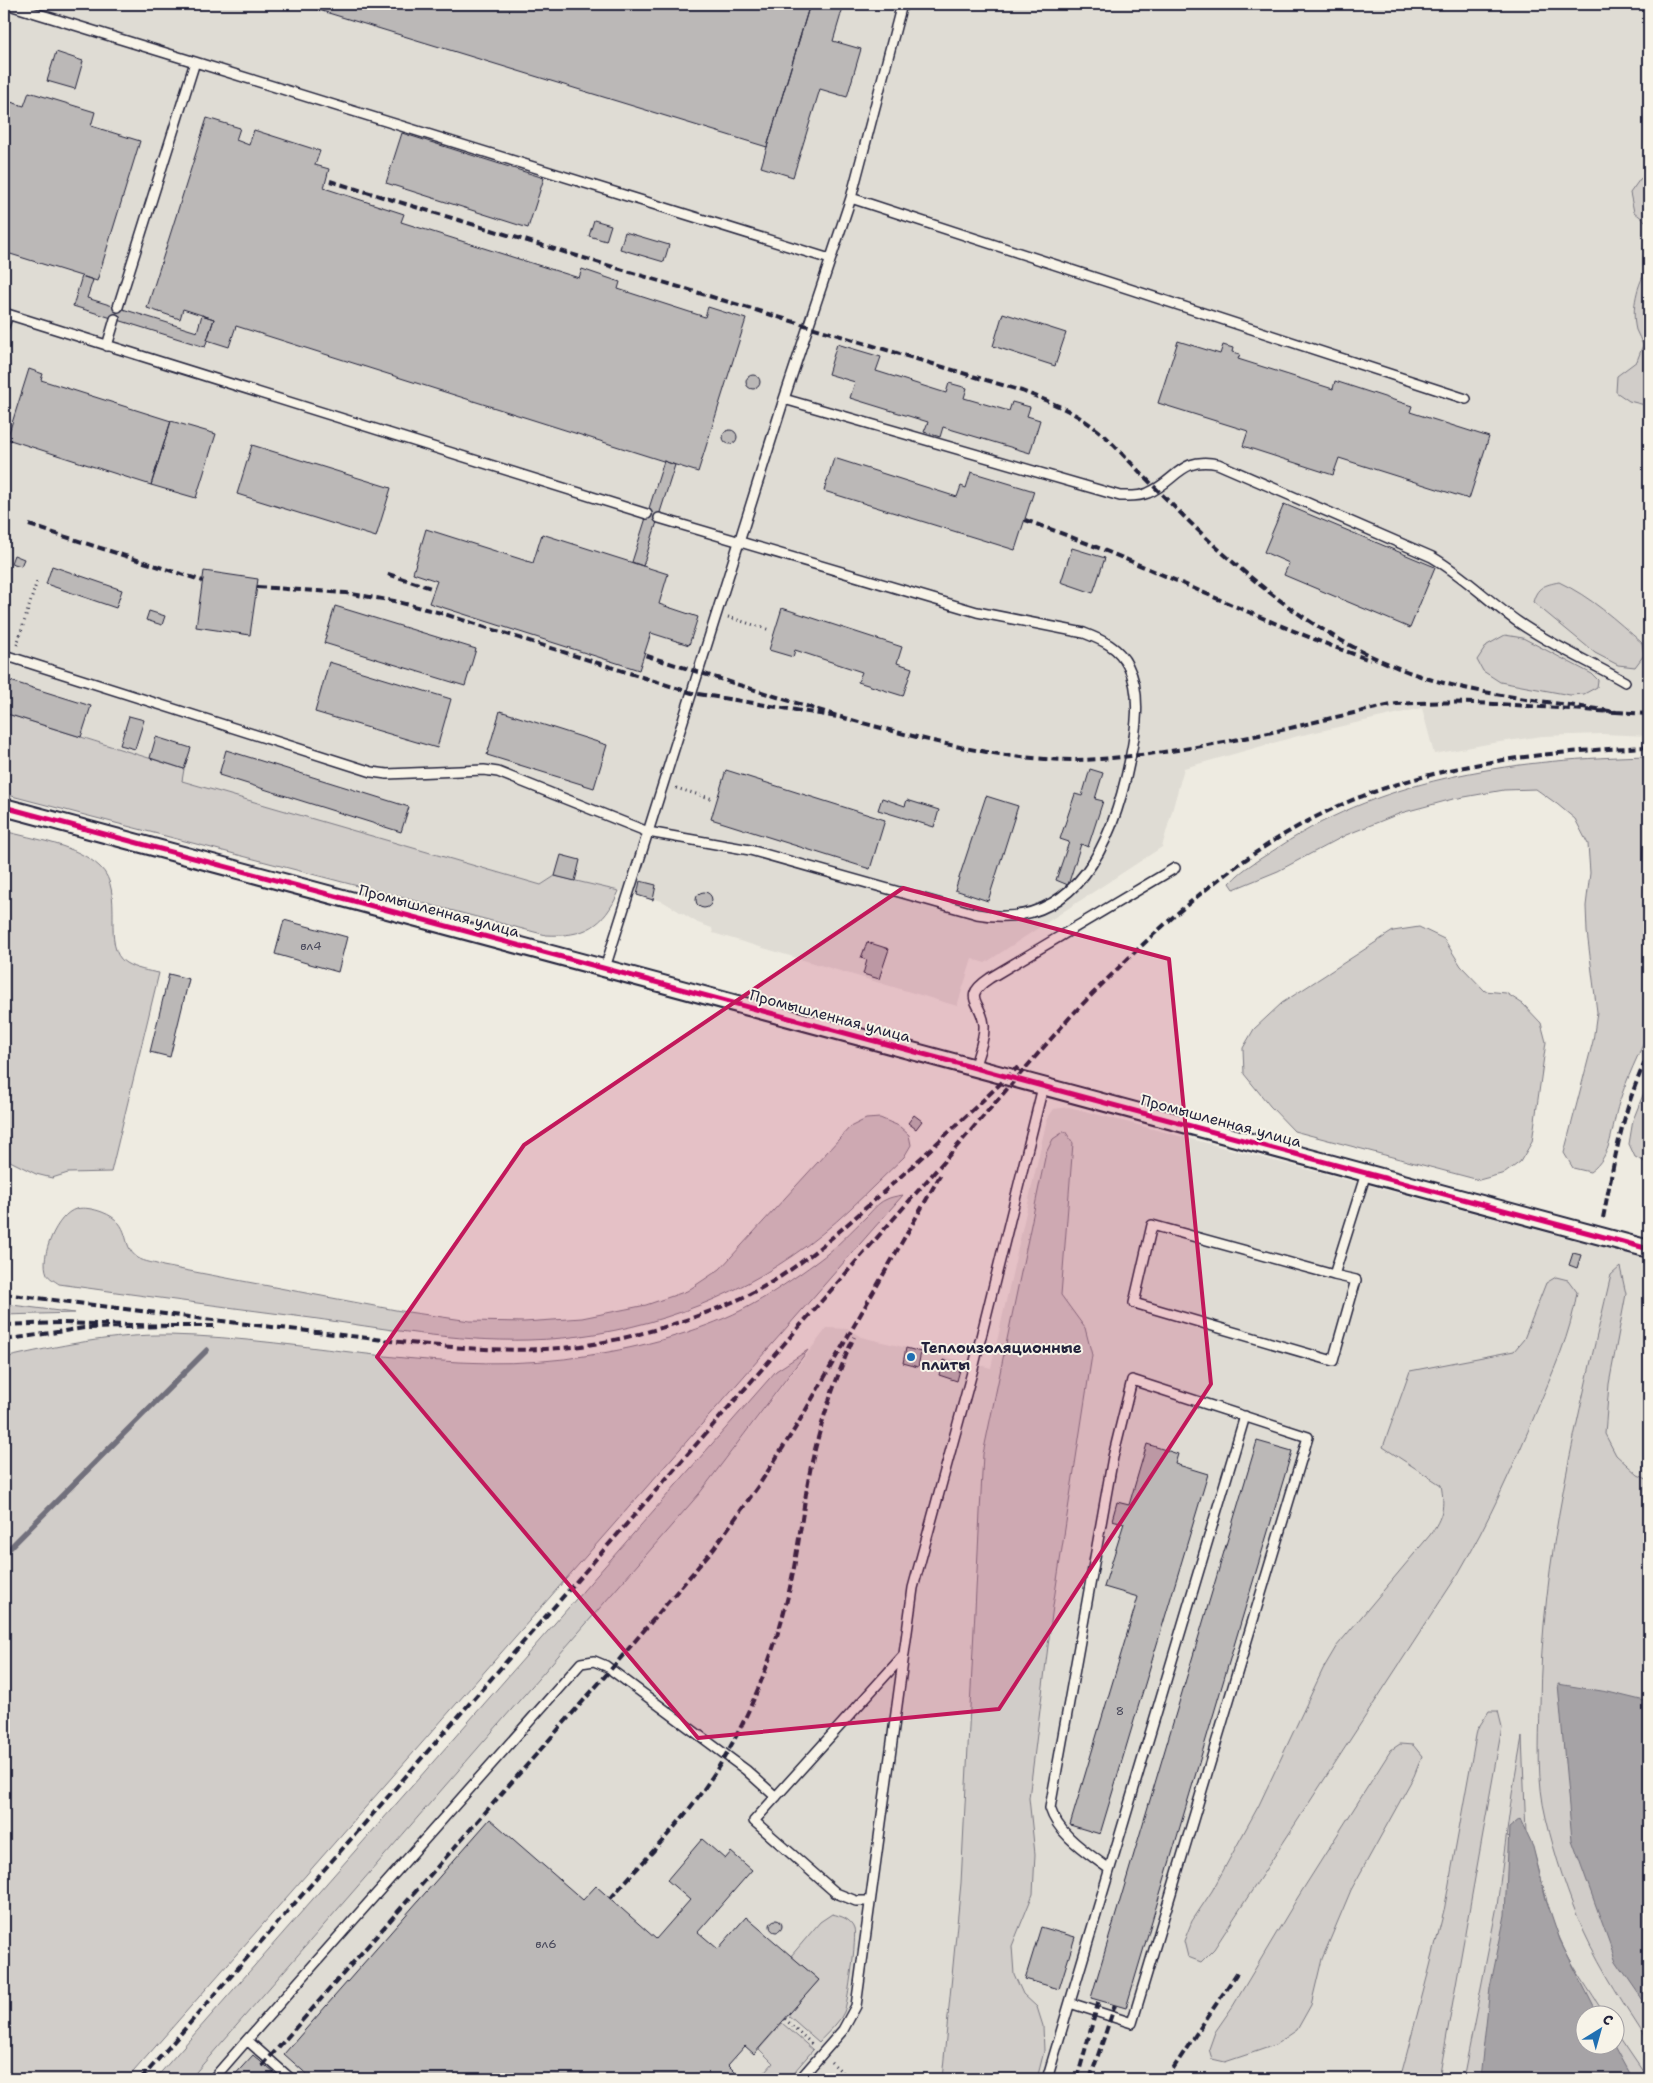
<svg xmlns="http://www.w3.org/2000/svg" width="1653" height="2083" font-family="'Shantell Sans',sans-serif">
<rect width="100%" height="100%" fill="#eeebe1"/>
<filter id="ink" filterUnits="userSpaceOnUse"><feTurbulence type="fractalNoise" baseFrequency=".02" numOctaves="2"/><feDisplacementMap in="SourceGraphic" scale="10" xChannelSelector="R" yChannelSelector="G"/><feConvolveMatrix kernelMatrix="1 2 1 2 8 2 1 2 1" color-interpolation-filters="sRGB"/></filter>
<g filter="url(#ink)">
<path fill="#dfdcd4" fill-rule="evenodd" d="M4 4H1649V702L1647 725 1649 726V736L1602 734 1542 736 1493 743 1434 754 1422 708 1298 736 1184 768 1162 847 985 963 972 959 957 1006 713 933 712 928 698 923 662 901 556 876 541 885 181 781 184 769 4 713Z
M1069 1107 1649 1259V2079H190L699 1494 827 1328 848 1329 861 1337 991 1368 1047 1119 1054 1109ZM1586 2016H1616V2046H1586Z"/>
<path fill="#d1cdc9" stroke="#7a7882" d="M1649 174V224L1634 212 1630 193 1640 179Z
M1649 266V406L1629 401 1616 392 1617 376 1637 361 1643 345C1641 340 1638 335 1636 330 1631 309 1637 283 1649 266Z
M1559 582C1591 597 1616 620 1642 643L1644 655 1635 667 1618 665 1595 653 1533 602C1537 587 1544 585 1559 582Z
M1505 635 1523 638 1592 674 1598 680 1597 687 1584 694 1570 695 1500 682 1483 671 1477 660 1487 645Z
M4 713 184 769 182 781 541 885 555 876 619 891C604 927 584 937 546 935L4 794Z
M1649 756V1032C1638 1055 1627 1078 1619 1103 1611 1127 1613 1156 1590 1172L1573 1168 1564 1153 1593 1041 1597 1012 1587 932 1586 906 1590 873 1588 844 1575 819 1557 804 1536 789 1504 790 1453 799 1401 813 1346 835 1278 871 1234 889 1230 883C1243 868 1262 858 1279 847 1388 775 1521 759 1649 756Z
M4 831C34 839 77 845 100 867 126 891 100 948 126 963 136 969 148 971 159 973L111 1172 68 1173 52 1178 36 1174 4 1158Z
M1419 927 1444 939 1461 966 1485 991 1506 993 1523 1004 1541 1023 1546 1042 1532 1142 1520 1162 1505 1173 1479 1180 1294 1131 1270 1106 1244 1074 1243 1048 1254 1029 1282 1003 1393 931Z
M1649 1080V1164L1635 1157 1629 1144 1633 1120Z
M880 1118 899 1126 909 1135 911 1145 904 1157C868 1191 834 1228 792 1256 715 1309 621 1338 528 1340 455 1342 382 1328 311 1318 227 1307 143 1296 59 1284 55 1281 49 1278 47 1274 39 1257 57 1214 76 1209 84 1207 94 1209 102 1212 134 1224 119 1245 138 1258 144 1262 156 1263 163 1266L401 1311 470 1321 524 1322 582 1318 646 1305 687 1291 720 1269 850 1127 866 1119Z
M1065 1131 1073 1143 1061 1295 1085 1328 1092 1355 1053 1606 1029 1798 1035 1854 1033 1894 1012 1946 1014 1974 1023 1994 1037 2007 1043 2026 1044 2051 1037 2079H942L961 1883 983 1454 1046 1153 1053 1139Z
M903 1195 127 2079H4V1358C57 1346 113 1334 169 1335 310 1338 450 1380 591 1355 641 1347 696 1333 742 1310 769 1296 793 1279 818 1261 836 1248 851 1231 867 1216 872 1211 878 1203 885 1200 890 1197 897 1196 903 1195Z
M1620 1267 1626 1294 1609 1384 1605 1434 1616 1455 1638 1475 1649 1480V2043C1626 2007 1602 1971 1584 1932 1568 1896 1555 1856 1546 1818 1537 1782 1539 1742 1540 1706 1541 1558 1578 1418 1611 1275Z
M1556 1277 1568 1280 1577 1292C1571 1334 1553 1371 1537 1410 1513 1467 1489 1521 1458 1574L1214 1949 1201 1962 1188 1957 1184 1941 1192 1921 1212 1891 1259 1805 1323 1669 1336 1647 1430 1535C1443 1516 1445 1507 1441 1485L1383 1447 1410 1371 1514 1351 1524 1339 1546 1283Z
M4 1304 75 1313 4 1315Z
M808 1350 699 1494 190 2079H155L776 1371Z
M1489 1711H1498L1502 1727 1439 2079H1400L1428 1974 1444 1911 1477 1730Z
M1522 1737 1526 1833C1542 1867 1544 1905 1560 1939 1571 1965 1590 1991 1605 2015L1586 2016V2046H1616V2032L1648 2079H1463L1497 1906 1512 1794Z
M1400 1744 1413 1745 1422 1756 1414 1776 1351 1890 1322 1959 1311 2005 1297 2030 1275 2045 1249 2054 1225 2062 1212 2059 1209 2049 1215 2032 1233 2006 1298 1897 1391 1750Z
M832 1914C841 1916 851 1919 854 1928 857 1937 848 2003 844 2012 839 2023 827 2033 819 2042L788 2015 819 1980 791 1956 820 1922Z
M782 2023 813 2050 788 2079H759L773 2063 759 2049Z"/>
<path fill="#a6a3a6" stroke="#716f7b" d="M1558 1684 1608 1692 1649 1702V2009L1616 1961 1572 1840Z
M1520 1819 1533 1847 1546 1899 1560 1940 1598 2015 1586 2016V2046H1614L1632 2079H1480L1490 1988 1505 1915 1509 1828Z"/>
<g fill="none" stroke-linecap="round" stroke-linejoin="round">
<path stroke="#716f7b" stroke-width="5.5" d="M4 1554 207 1350"/>
</g>
<path fill="#bbb8b7" stroke="#22223b" d="M299 4H810L767 147Z
M810 4H844L833 41 861 49 847 97 820 89 793 177 761 167Z
M56 52 83 61 75 89 47 81Z
M29 92 95 112 91 126 140 141 97 281 4 252V100L24 106Z
M207 118 240 128 236 140 249 145 254 130 320 151 315 165 329 169 324 188 404 214 401 222 579 278 582 269 620 282 618 289 705 317 708 307 746 319 698 472 236 326 229 347 207 340 214 319 183 309 180 319 147 308Z
M402 133 544 178 528 228 386 183Z
M594 220 611 225 606 241 589 236Z
M625 232 669 245 664 262 620 249Z
M82 276 93 280 87 298 197 332 202 315 214 319 205 347 73 306Z
M1003 313 1066 333 1055 366 993 346Z
M1178 341 1220 354 1223 345 1233 348 1232 352 1240 354 1238 359 1333 389 1335 381 1412 406 1410 412 1489 437 1469 499 1339 458 1333 475 1243 446 1248 431 1158 403Z
M837 344 881 357 876 371 946 393 949 383 967 388 964 398 1009 411 1012 402 1030 407 1027 416 1040 420 1030 453 943 427 940 437 924 432 928 422 850 398 855 382 828 374Z
M29 369 43 374 41 380 171 421 151 485 7 439Z
M746 382a7 7 0 1 1 14 0a7 7 0 1 1-14 0Z
M171 421 216 434 196 498 151 485Z
M723 437a7 7 0 1 1 14 0a7 7 0 1 1-14 0Z
M252 445 391 488 376 537 237 494Z
M834 458 957 497 961 486 966 488 971 472 1034 491 1015 550 824 491Z
M664 461 675 465 643 566 632 562Z
M1284 504 1435 567 1410 628 1284 575 1289 563 1264 552Z
M426 529 533 563 542 534 668 574 659 604 698 617 689 645 651 633 639 670 429 603 437 581 413 573Z
M1072 548 1105 558 1093 593 1061 582Z
M14 555 24 559 21 566 11 563Z
M52 566 122 590 116 608 46 584Z
M204 571 258 579 250 635 196 627Z
M335 606 476 649 465 686 324 643Z
M782 608 902 647 897 663 912 668 903 696 858 682 862 672 795 650 793 657 769 650Z
M149 611 165 616 162 625 146 620Z
M329 662 451 699 437 748 315 712Z
M4 679 91 706 81 737 4 713Z
M500 711 607 745 594 788 487 755Z
M129 716 144 720 135 749 120 745Z
M156 737 191 748 184 769 150 758Z
M226 750 409 807 401 832 219 775Z
M1090 769 1103 773 1095 799 1103 801 1088 847 1081 844 1068 885 1056 880 1069 842 1060 839 1075 794 1082 796Z
M726 770 885 820 870 869 711 819Z
M986 796 1018 806 988 901 955 890Z
M882 798 905 806 907 800 939 810 934 827 878 810Z
M561 855 580 860 575 881 555 876Z
M640 881 656 885 653 900 637 895Z
M696 900a8 8 0 1 1 16 0a8 8 0 1 1-16 0Z
M284 920 347 937 338 972 275 954Z
M867 942 889 949 879 979 863 974 867 960 861 958Z
M169 974 189 979 170 1057 150 1052Z
M914 1115 922 1121 916 1129 908 1123Z
M1573 1253 1581 1255 1577 1268 1569 1265Z
M906 1348 921 1352 918 1367 903 1363Z
M943 1360 961 1366 957 1381 939 1375Z
M1257 1441 1292 1451 1126 2008 1091 1998Z
M1147 1444 1178 1454 1175 1464 1208 1474 1100 1834 1070 1825 1138 1597 1104 1587 1124 1523 1112 1520 1117 1502 1129 1505Z
M490 1819 583 1900 596 1886 656 1939 690 1900 667 1880 702 1839 725 1859 731 1852 752 1870 698 1932 718 1949 746 1917 819 1980 754 2054 745 2046 728 2065 737 2074 732 2079H312L284 2054Z
M770 1926a6 6 0 1 1 12 0a6 6 0 1 1-12 0Z
M1041 1927 1075 1937 1059 1989 1025 1979Z
M253 2055 281 2079H231Z"/>
<g fill="none" stroke-linecap="round" stroke-linejoin="round">
<g stroke="#22223b" stroke-width="12">
<path id="service" d="M6 4 195 62 118 307
M195 62 830 259
M851 198 902 4
M4 313 647 514
M4 326 8 314
M107 346 115 319
M784 399 1120 496C1129 496 1139 497 1148 493 1177 481 1180 456 1218 464L1432 557C1463 575 1488 601 1518 622 1551 645 1590 662 1625 682
M4 655 372 772 387 774 484 770 498 772 648 832 784 399 851 198 1466 399
M605 968 648 832 750 850 977 914C1077 932 1114 840 1130 759 1136 731 1142 693 1128 666 1119 647 1102 640 1084 633L977 612 659 518
M974 1068C978 1055 985 1038 984 1025 982 1001 960 998 990 978L1175 868
M1334 1275 1152 1225 1134 1303 1333 1361 1356 1280 1334 1275 1366 1173
M870 1901H856L836 1893 754 1821 903 1656
M1070 2003 1132 2023 1308 1437 1132 1380 1113 1457 1050 1808C1059 1836 1087 1852 1109 1869
M213 2079 247 2040
M291 2079 247 2040 581 1663 594 1661 606 1666 746 1770 776 1797
M800 2079 843 2030 856 2006 913 1588 974 1365 1043 1087
M1047 2079 1245 1416"/>
</g>
<g stroke="#22223b" stroke-width="20">
<path id="minor" d="M4 807 1649 1249"/>
</g>
<path stroke="#22223b" stroke-width="3" stroke-dasharray="1 4" stroke-linecap="butt" d="M728 617 770 630
M17 645 37 581
M676 788 713 799
M785 2019 814 2046
M831 2062 850 2079"/>
<use href="#service" stroke="#f7f3e8" stroke-width="9"/>
<use href="#minor" stroke="#f7f3e8" stroke-width="16"/>
<path stroke="#22223b" stroke-width="4" stroke-dasharray="8 4" stroke-linecap="butt" d="M330 181 1022 391C1056 404 1078 413 1106 437 1200 534 1291 633 1423 677 1483 696 1554 702 1616 712 1543 708 1470 699 1397 704 1360 711 1323 720 1286 729 1225 743 1163 754 1100 759 1012 765 927 740 844 718
M1025 520C1142 561 1253 619 1370 660
M29 525 203 581
M388 574 434 589
M257 587 346 593 394 601 441 613 692 693 844 718 644 655
M1616 712 1649 714
M1603 1218C1614 1163 1623 1105 1649 1054
M4 1294C105 1306 207 1320 308 1331 398 1341 490 1357 581 1346 615 1341 650 1332 683 1321 715 1310 746 1298 775 1280 816 1254 851 1221 887 1189 931 1149 975 1108 1018 1067
M4 1325 60 1323 170 1326 84 1328 4 1340
M170 1326H218
M610 1899C643 1861 680 1825 708 1783 745 1729 771 1664 787 1600 798 1556 802 1511 811 1466 821 1422 835 1379 854 1337
M262 2066 607 1674 714 1548 759 1485 796 1427 941 1174
M141 2079 1071 1016C1156 928 1251 837 1368 794 1458 761 1553 751 1649 747
M1077 2079 1099 2000
M1090 2079 1115 2005
M1166 2079 1239 1970"/>
<g stroke="#f7f3e8" stroke-width="8">
<path id="cycleway" d="M4 807 1649 1249"/>
</g>
<use href="#cycleway" stroke="#d6006c" stroke-width="5"/>
</g>
</g>
<path fill="#c2185b" fill-opacity="0.2" stroke="#c2185b" stroke-width="4" stroke-linejoin="round" d="M903 888 1169 959 1211 1384 999 1709 698 1738 377 1357 524 1145Z"/>
<circle fill="#1f6fb2" stroke="#f7f3e8" stroke-width="2" cx="911" cy="1357" r="5"/>
<g text-anchor="middle" stroke-width="4" stroke-linejoin="round" paint-order="stroke">
<g font-size="12" fill="#48485a">
<text x="311" y="950">вл4</text>
<text x="1120" y="1715">8</text>
<text x="546" y="1948">вл6</text>
</g>
<g font-size="15" fill="#22223b" stroke="#f7f3e8">
<text transform="translate(439 911) rotate(15)" y="5">Промышленная улица</text>
<text transform="translate(830 1016) rotate(15)" y="5">Промышленная улица</text>
<text transform="translate(1221 1121) rotate(15)" y="5">Промышленная улица</text>
</g>
<g font-size="15" font-weight="bold" fill="#22223b" stroke="#f7f3e8" text-anchor="start">
<text x="921" y="1353">Теплоизоляционные<tspan x="921" dy="17">плиты</tspan></text>
</g>
</g>
<rect width="1653" height="2083" fill="none" stroke="#f7f3e8" stroke-width="20"/>
<rect x="10" y="10" width="1633" height="2063" fill="none" stroke="#22223b" stroke-width="2" filter="url(#ink)"/>
<g transform="translate(1600 2030) rotate(37)"><circle r="24" fill="#f7f3e8" stroke="#a29fa3"/>
<path d="M0-4L9 19L0 12L-9 19Z" fill="#1f6fb2"/>
<text y="-8" font-size="14" font-weight="bold" text-anchor="middle" fill="#22223b">С</text>
</g>
</svg>
